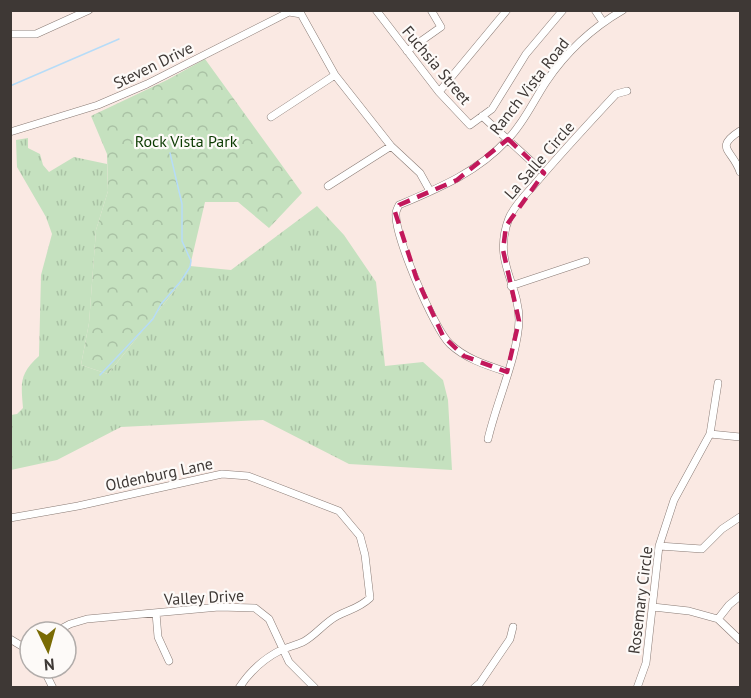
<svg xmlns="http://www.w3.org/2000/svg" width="751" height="698" font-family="'PT Sans',sans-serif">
<defs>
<pattern id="grass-tufts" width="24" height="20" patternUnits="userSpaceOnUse" patternTransform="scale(1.5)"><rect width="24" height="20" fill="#c5e1bf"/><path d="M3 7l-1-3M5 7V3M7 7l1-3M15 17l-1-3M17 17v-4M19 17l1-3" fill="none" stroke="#aac2a5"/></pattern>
<pattern id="park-crowns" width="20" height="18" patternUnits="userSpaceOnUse" patternTransform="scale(1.5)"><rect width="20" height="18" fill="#c5e1bf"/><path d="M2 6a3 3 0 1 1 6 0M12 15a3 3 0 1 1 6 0" fill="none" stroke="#aac2a5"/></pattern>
</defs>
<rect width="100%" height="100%" fill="#fae9e3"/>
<path fill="url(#grass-tufts)" d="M28 138V148L40 154 43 165 49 172 74 157 107 164 108 191 96 230 89 323 81 365 108 374 179 285 190 266 231 270 317 206 344 235 376 282 385 366 423 362 443 380 448 400 452 470 349 464 263 420 121 427 57 460 11 470V415L17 414 23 408C21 383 19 374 39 356L41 275 52 234 46 217 17 167 16 140Z"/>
<path fill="url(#park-crowns)" d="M205 59 302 193 269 228 238 202H205L190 266 179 285 108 374 81 365 89 323 96 230 108 191 107 154 91 116 167 80Z"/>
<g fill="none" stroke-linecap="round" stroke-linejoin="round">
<path stroke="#b6dcf8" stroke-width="1.5" d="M10 86 119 39
M100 375 153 319 161 304 181 281 190 267 191 261 182 241V204L170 153"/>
<g stroke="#897b75" stroke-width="8">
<path id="minor" d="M376 10 439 92 470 125 492 109 526 54 563 10
M595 10 603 22
M10 34H36L89 10
M407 51 441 27 431 10
M439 92 507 10
M482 116 544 173
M271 117 335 75
M740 131C713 148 733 150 740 172
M10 132 98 105 147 84 289 12 301 14 335 75 391 146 420 173 430 191
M328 186 391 146
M511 286 586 261
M507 372C486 365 466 359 450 344 434 329 394 235 396 213 396 211 398 207 399 205 439 188 478 172 508 139 524 123 534 100 546 82 566 52 592 28 623 10
M710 434 740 437
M488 439C496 403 518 356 519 320 519 282 492 262 509 218 514 206 525 195 534 185 560 154 588 124 616 94L627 91
M10 518 78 506 222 474 248 476 339 511 360 536 365 555 370 598C358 609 350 609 337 616 324 623 316 635 303 642 296 645 288 647 281 650 263 659 250 671 239 688
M659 546 702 549 722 529 740 517
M653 607 689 611 718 619 740 640
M156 613 158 637 169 661
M718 619 729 605 740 596
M55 632 70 624 87 619 219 607 255 608 269 619 289 662 315 688
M10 639 30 651
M43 668 53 688
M474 688 480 683 510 639 513 627
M637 688 646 663 659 546 674 500 710 434 718 383"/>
</g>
<use href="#minor" stroke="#fff" stroke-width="7"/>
</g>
<path fill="none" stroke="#c2185b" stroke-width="4.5" stroke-dasharray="12 8" stroke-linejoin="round" d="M508 139 544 173 506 226 503 250 519 321 507 372 464 356 443 336 416 277 395 212 399 205 457 180Z"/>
<g text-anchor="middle" stroke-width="4.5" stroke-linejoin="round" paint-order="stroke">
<g font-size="16" fill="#3e3835" stroke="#fdfaf8">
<text transform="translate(153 65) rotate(-26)" y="6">Steven Drive</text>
<text transform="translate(437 65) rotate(50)" y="6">Fuchsia Street</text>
<text transform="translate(529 86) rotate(-52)" y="6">Ranch Vista Road</text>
<text transform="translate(539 160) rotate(-49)" y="6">La Salle Circle</text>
<text transform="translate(159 474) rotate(-12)" y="6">Oldenburg Lane</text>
<text transform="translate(204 597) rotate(-3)" y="6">Valley Drive</text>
<text transform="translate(640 600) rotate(-83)" y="6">Rosemary Circle</text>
</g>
<g font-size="16" fill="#0b3a00" stroke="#fdfaf8">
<text x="186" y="147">Rock Vista Park</text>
</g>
</g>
<rect width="751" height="698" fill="none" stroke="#3e3835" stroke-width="24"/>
<g transform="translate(48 650) rotate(175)"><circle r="28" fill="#fdfaf8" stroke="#b1acaa" stroke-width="1.5"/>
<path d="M0-4.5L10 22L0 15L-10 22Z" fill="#7a6b04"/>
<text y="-9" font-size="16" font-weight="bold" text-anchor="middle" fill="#3e3835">N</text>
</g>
</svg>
